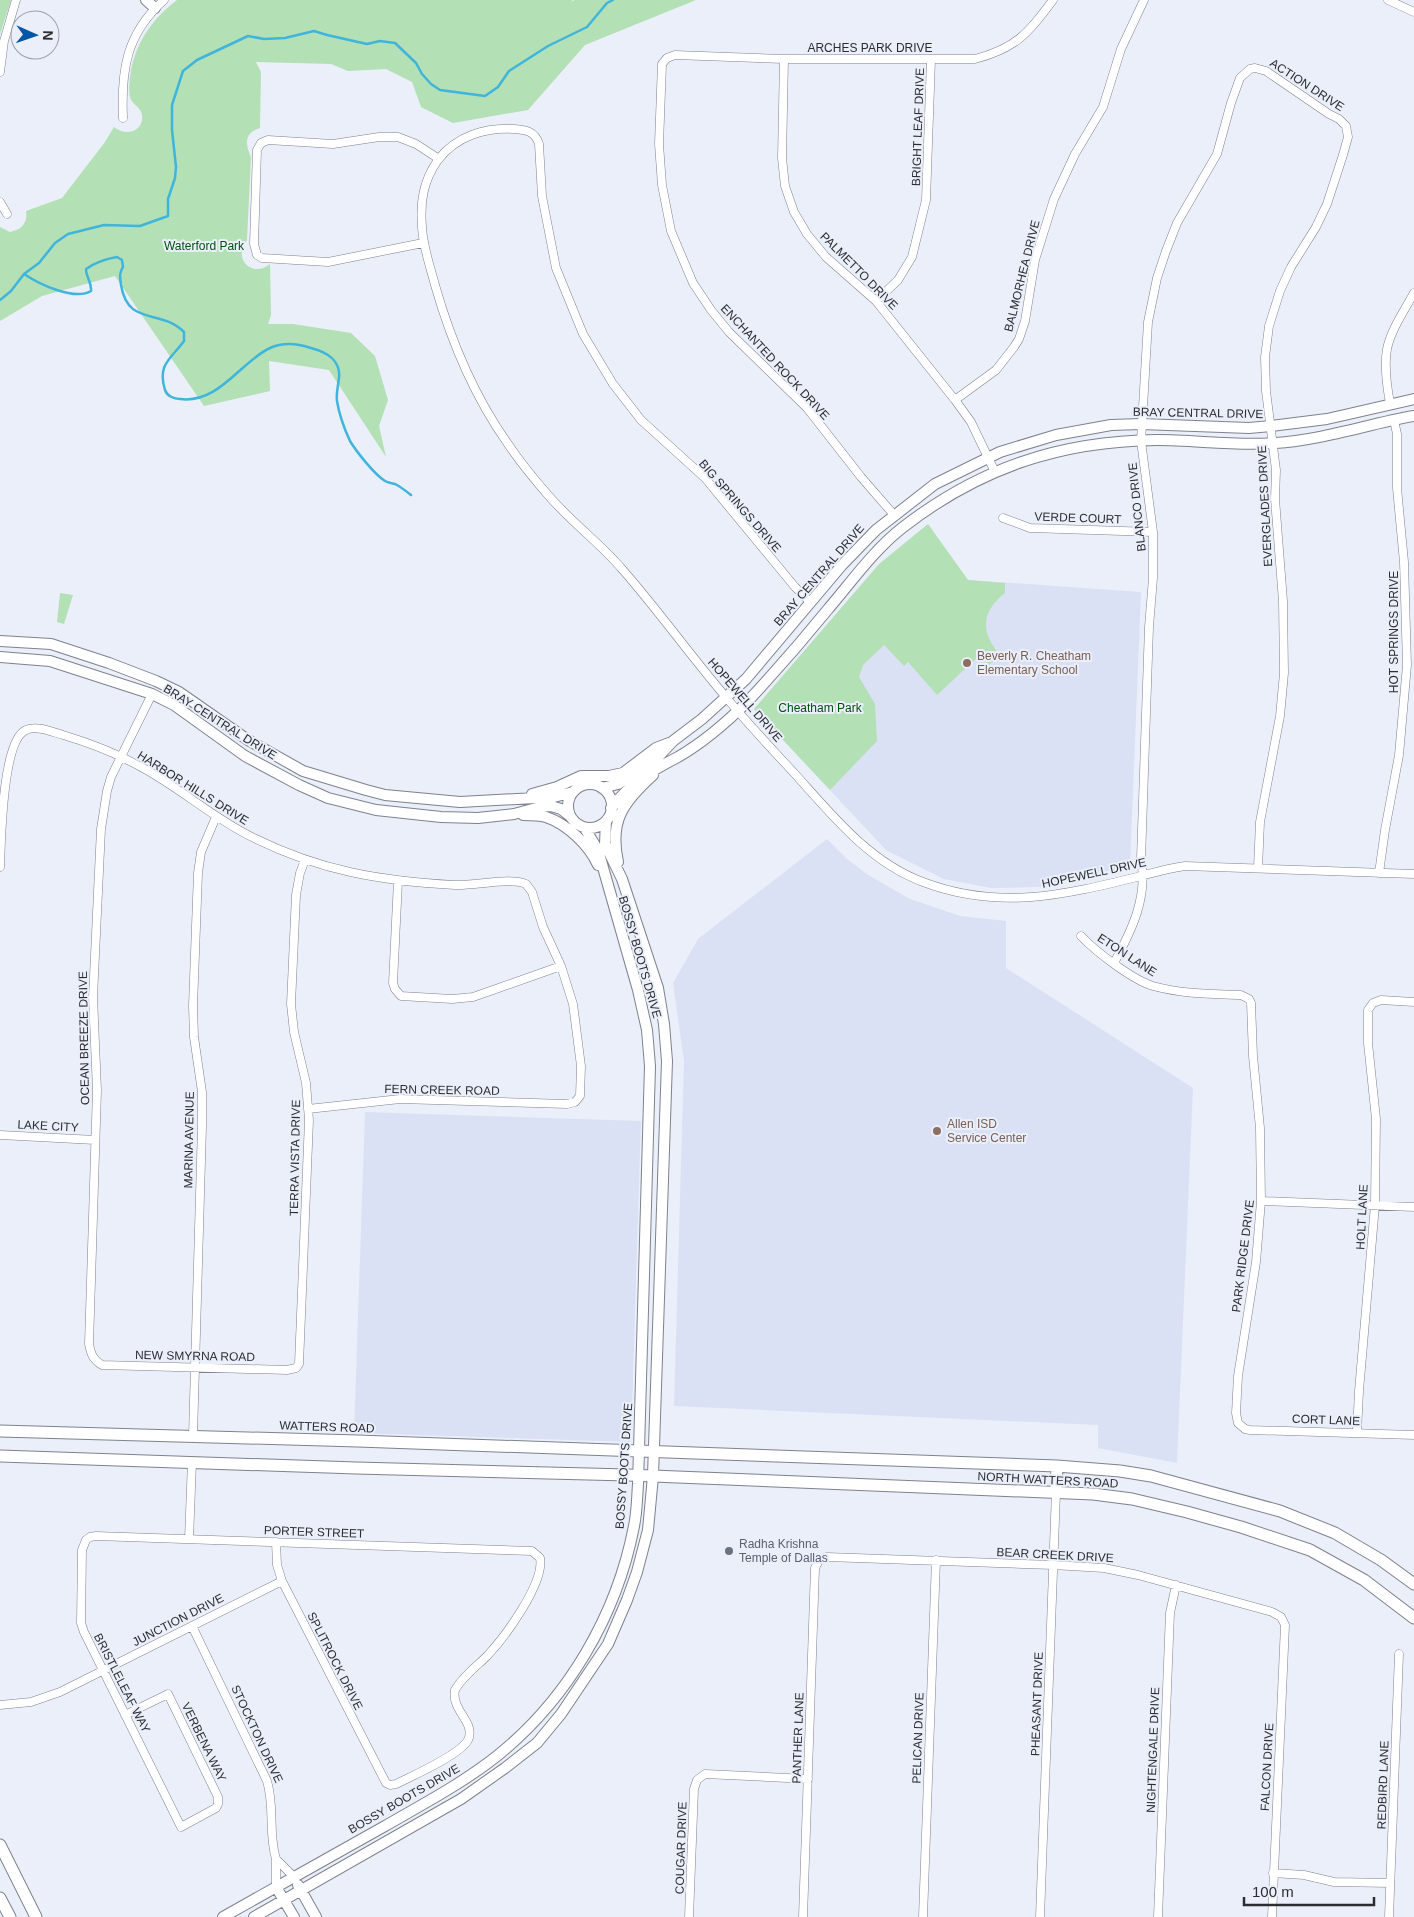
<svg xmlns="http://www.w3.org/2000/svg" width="1414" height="1917" font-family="Helvetica,sans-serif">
<rect width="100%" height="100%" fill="#eaeffa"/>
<path fill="#dae1f4" d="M928 524 968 580 1141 592 1130 866 1039 887 991 888 944 879 886 850 754 709Z
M827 839 847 859 868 875 910 899 960 916 1006 921V968L1193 1088 1177 1463 1098 1448V1425L674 1406 684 1061 673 983 698 939Z
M365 1112 641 1121 631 1442 354 1433Z"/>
<path fill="#b4e0b5" d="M0 0H11L0 34Z
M177 0H573L570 2 575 0H696L585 45 528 110 453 123 421 107 412 82 386 69 348 71 331 64 256 62 261 72 260 128C244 133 245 144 251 157L247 240C232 258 252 279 270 264L271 315 268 324H293L351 333 375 356 388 400 379 426 386 457 329 370 269 361 270 391 204 406 115 276 42 296 0 321V227L10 232C22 230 28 222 26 211L62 198 105 142 114 127C124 135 139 134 142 120 144 107 132 106 130 97 128 89 130 78 131 70 137 41 153 18 177 0Z
M928 524 968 580 1005 583V593C981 612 980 632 1000 655L989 665 980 655 937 695 908 662 904 666 884 645 863 665 859 677 875 704 877 741 830 790 754 709 879 564Z
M60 593 73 595 64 624 57 622Z"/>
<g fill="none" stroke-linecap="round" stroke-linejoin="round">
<path stroke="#3fb5dc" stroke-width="2.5" d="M24 274C39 284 74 301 91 291 92 283 86 277 86 269 96 262 105 259 117 257L122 260 123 267C119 273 120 277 121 285 128 327 160 308 184 332V341C171 359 157 364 165 390 167 396 174 399 180 399 219 404 240 362 270 348 283 342 299 344 311 348 327 352 341 361 339 378 338 386 336 394 337 401 339 414 344 428 350 441 356 451 374 474 385 481 388 483 392 483 395 484 401 487 406 491 411 495
M0 300 11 291 24 274 39 263 55 243 68 234 104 225 140 226 168 216V199L175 178 176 167 172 130V105L183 71 197 60 248 36 264 39 285 38 314 31 327 35 367 44 380 41 395 43 416 63 422 74 431 84 440 90 485 96 498 87 509 71 548 46 587 27 607 3 613 0"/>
<g stroke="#7e828d" stroke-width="9">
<path id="minor" d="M1388 0 1414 12
M784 59 782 158 785 186 794 212 807 234 826 257 876 301 955 400 971 422 995 472
M0 72 4 41 16 0
M123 118C121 70 126 34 164 0
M0 202 7 214
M423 243 328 262 262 258 257 255 254 244 257 150 261 143 268 140 333 144 379 137H398L416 144 439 159
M876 301 898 280 912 257 926 200 931 59
M955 400 996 370 1014 347 1019 339 1025 321 1035 260 1054 199 1075 154 1103 107 1121 49 1144 0
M1390 403C1387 387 1384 366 1387 349 1391 330 1404 311 1414 293
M894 515 861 477 807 408 729 332 711 310 693 283 671 231 662 185 659 144 662 64 667 58 675 55 784 59H975C1017 48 1028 33 1053 0
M1003 518 1030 528 1153 532
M810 602 795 587 705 478 641 420 613 384 583 334 556 268 542 196 539 144C535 131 526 130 514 129 486 127 456 136 438 160 423 181 420 202 422 227 423 247 430 266 435 285 451 341 474 396 508 444 520 462 534 479 548 495 571 522 600 543 622 569 658 610 690 655 725 696 747 723 771 748 795 774 832 815 869 862 923 882 1000 911 1064 895 1141 876 1156 872 1170 868 1185 866L1414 874
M152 694 111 777 107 791 101 829 93 997 97 1090 89 1344C91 1354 93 1360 102 1365L287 1370 296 1368 299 1364 309 1120 306 1083 294 1032 291 1004 296 895 300 873 305 860
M0 867C1 842 2 740 26 730 37 725 52 732 63 735 90 743 118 754 143 768 182 789 214 819 254 838 321 871 381 881 455 885 475 886 510 877 526 884L532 892 543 927 561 966 573 1004 581 1066 580 1096 575 1102 567 1104 400 1099 308 1109
M1379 873 1385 830 1399 755 1407 665 1404 562 1397 488V434L1394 420
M398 881 393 983 395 989 401 996 452 999 473 997 561 966
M1081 936C1096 952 1133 980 1153 986 1182 994 1212 994 1241 995L1249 999 1251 1003 1253 1056 1260 1128 1261 1201 1256 1262 1238 1376 1236 1413 1238 1423 1245 1429 1250 1430 1414 1435
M1114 963C1132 930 1148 897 1141 859L1149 627 1153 578V532L1141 441 1148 322 1157 278 1166 251 1177 223 1217 154 1231 103 1240 78 1250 69 1255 68 1266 71 1329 114 1339 119 1346 126 1348 137 1343 155 1327 204 1316 227 1291 267 1280 291 1269 326 1265 357 1266 391 1276 470 1275 499 1283 601 1284 673 1280 716 1260 822 1258 868
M0 1135 95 1140
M1261 1201 1414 1207
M1357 1432 1359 1391 1375 1205 1376 1119 1368 1043V1010L1373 1003 1381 1000 1414 1002
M193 1436 202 1126V1092L194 1037 193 1006 198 873 201 852 216 817
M189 1539 192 1462
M192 1626 267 1781C275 1807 268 1833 276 1859
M0 1705 31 1702 60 1692 282 1581
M125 1715 168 1694 218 1797V1804L216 1808 181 1827 84 1632 81 1623 82 1550 86 1540 90 1537 96 1536 532 1551 540 1558C545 1583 504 1638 487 1656 477 1666 462 1677 455 1690 452 1704 463 1714 468 1725 470 1730 470 1736 468 1740 460 1755 412 1776 396 1784L390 1785 386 1783 282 1581 277 1565 276 1542
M1273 1873 1304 1875 1334 1882 1390 1883
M276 1887V1859L294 1877
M689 1917 694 1789 697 1780 705 1774 808 1779
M803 1917 815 1568 819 1560 827 1557 1053 1565 1104 1568 1138 1575 1272 1612 1281 1617 1285 1625 1272 1917
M923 1917 936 1560
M1040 1917 1056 1492
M1158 1917 1170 1613 1176 1585
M1389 1917 1399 1654"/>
</g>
<g stroke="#7e828d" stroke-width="12">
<path id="tertiary" d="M146 0 155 8
M0 641 51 644 109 663 156 681 179 692 248 740 303 771 366 790 385 795 460 802 554 797 573 792
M0 657 50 661 152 694 174 705 245 756 299 785 328 798 376 810 441 817 478 818 514 814 540 807 551 806 561 809 570 816
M568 806a22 22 0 1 1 44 0a22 22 0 1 1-44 0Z
M602 788 618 784 659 756 673 741 702 719 746 679 842 565 876 530 935 484 1000 452 1056 435 1111 425 1141 424 1249 428 1271 426 1327 419 1414 399
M532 794 557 787 581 776H609L623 773 656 748 669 743
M611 808C632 782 649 772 678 757 704 742 727 722 748 701 776 671 803 640 829 608 852 581 874 550 902 528 979 468 1060 441 1157 440 1196 440 1235 446 1275 443 1322 440 1368 424 1414 416
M523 815C530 815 539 815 546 817 567 824 589 845 598 865
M618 862C609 821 623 802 653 775
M298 1885 316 1917
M276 1887 294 1917
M223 1917C277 1887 331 1856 385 1826 423 1804 463 1783 497 1756 568 1699 617 1615 634 1526 637 1512 637 1498 638 1484L650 1066 647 1030 638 990 598 850 584 827
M254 1917 461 1799 505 1768 537 1743 561 1714 608 1644 627 1600 637 1572 648 1530 653 1476 667 1061 664 1024 658 988 622 879 605 844 606 821"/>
</g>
<g stroke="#7e828d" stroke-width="13">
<path id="secondary" d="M0 1431 358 1441 1057 1466 1120 1471 1151 1476 1280 1511 1335 1533 1381 1560 1414 1584
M0 1456 356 1468 628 1475 1093 1494 1132 1499 1187 1512 1241 1527 1310 1550 1364 1580 1414 1618
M1056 1492 1057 1466
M0 1845 36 1917
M0 1898 10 1917"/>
</g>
<use href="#minor" stroke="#fff" stroke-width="8"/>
<use href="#tertiary" stroke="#fff" stroke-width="10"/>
<use href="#secondary" stroke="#fff" stroke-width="11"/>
</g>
<g fill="#8d6e63" stroke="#eaeffa" stroke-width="2">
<circle cx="967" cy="663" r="5"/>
<circle cx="937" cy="1131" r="5"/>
</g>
<circle fill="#6b7280" stroke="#eaeffa" stroke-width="2" cx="729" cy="1551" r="5"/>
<g text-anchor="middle" stroke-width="4" stroke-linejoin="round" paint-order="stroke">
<g font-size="12" fill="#2b2d31" stroke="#eaeffa">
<text x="870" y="52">ARCHES PARK DRIVE</text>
<text transform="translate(1307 85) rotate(33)" y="4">ACTION DRIVE</text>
<text transform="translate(918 127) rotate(-88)" y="4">BRIGHT LEAF DRIVE</text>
<text transform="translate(859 271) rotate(45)" y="4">PALMETTO DRIVE</text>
<text transform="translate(1022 276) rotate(-76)" y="4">BALMORHEA DRIVE</text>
<text transform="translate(775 362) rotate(47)" y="4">ENCHANTED ROCK DRIVE</text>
<text transform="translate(1198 413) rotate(1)" y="4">BRAY CENTRAL DRIVE</text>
<text transform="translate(740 506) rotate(49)" y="4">BIG SPRINGS DRIVE</text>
<text transform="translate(1265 506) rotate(-93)" y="4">EVERGLADES DRIVE</text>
<text transform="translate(1137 507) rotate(-96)" y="4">BLANCO DRIVE</text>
<text transform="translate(1078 518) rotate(2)" y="4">VERDE COURT</text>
<text transform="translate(819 575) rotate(-49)" y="4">BRAY CENTRAL DRIVE</text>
<text transform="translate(1394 632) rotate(-90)" y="4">HOT SPRINGS DRIVE</text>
<text transform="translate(745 700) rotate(49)" y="4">HOPEWELL DRIVE</text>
<text transform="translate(220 722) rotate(32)" y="4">BRAY CENTRAL DRIVE</text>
<text transform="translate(193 788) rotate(32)" y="4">HARBOR HILLS DRIVE</text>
<text transform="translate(1094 873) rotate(-12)" y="4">HOPEWELL DRIVE</text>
<text transform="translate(1127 955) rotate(33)" y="4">ETON LANE</text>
<text transform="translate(640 957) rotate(74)" y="4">BOSSY BOOTS DRIVE</text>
<text transform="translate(84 1038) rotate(-91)" y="4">OCEAN BREEZE DRIVE</text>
<text transform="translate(442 1090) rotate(1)" y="4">FERN CREEK ROAD</text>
<text transform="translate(48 1126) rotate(3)" y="4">LAKE CITY</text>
<text transform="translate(189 1140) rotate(-89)" y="4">MARINA AVENUE</text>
<text transform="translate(295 1158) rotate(-89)" y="4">TERRA VISTA DRIVE</text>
<text transform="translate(1362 1217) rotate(-87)" y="4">HOLT LANE</text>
<text transform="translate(1243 1256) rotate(-83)" y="4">PARK RIDGE DRIVE</text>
<text transform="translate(195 1356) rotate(1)" y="4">NEW SMYRNA ROAD</text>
<text transform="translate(1326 1420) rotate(2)" y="4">CORT LANE</text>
<text transform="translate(327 1427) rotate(2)" y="4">WATTERS ROAD</text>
<text transform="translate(624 1466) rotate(-86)" y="4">BOSSY BOOTS DRIVE</text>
<text transform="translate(1048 1480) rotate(3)" y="4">NORTH WATTERS ROAD</text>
<text transform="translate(314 1532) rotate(2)" y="4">PORTER STREET</text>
<text transform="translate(1055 1555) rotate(3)" y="4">BEAR CREEK DRIVE</text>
<text transform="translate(178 1620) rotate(-27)" y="4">JUNCTION DRIVE</text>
<text transform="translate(335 1661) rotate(63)" y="4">SPLITROCK DRIVE</text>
<text transform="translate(122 1683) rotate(63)" y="4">BRISTLELEAF WAY</text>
<text transform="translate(1037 1704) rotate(-88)" y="4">PHEASANT DRIVE</text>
<text transform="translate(257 1734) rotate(65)" y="4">STOCKTON DRIVE</text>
<text transform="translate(798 1738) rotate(-88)" y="4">PANTHER LANE</text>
<text transform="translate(918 1738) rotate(-88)" y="4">PELICAN DRIVE</text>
<text transform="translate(204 1742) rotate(64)" y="4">VERBENA WAY</text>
<text transform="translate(1153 1750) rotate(-88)" y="4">NIGHTENGALE DRIVE</text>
<text transform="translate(1267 1767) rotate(-87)" y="4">FALCON DRIVE</text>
<text transform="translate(1383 1785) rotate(-88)" y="4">REDBIRD LANE</text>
<text transform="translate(404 1799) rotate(-30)" y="4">BOSSY BOOTS DRIVE</text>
<text transform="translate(681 1848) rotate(-88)" y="4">COUGAR DRIVE</text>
</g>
<g font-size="12" fill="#004f10" stroke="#eaeffa">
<text x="204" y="250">Waterford Park</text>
<text x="820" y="712">Cheatham Park</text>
</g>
<g font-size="12" fill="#785e54" stroke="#eaeffa" text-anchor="start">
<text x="977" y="660">Beverly R. Cheatham<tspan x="977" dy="14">Elementary School</tspan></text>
<text x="947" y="1128">Allen ISD<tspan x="947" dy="14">Service Center</tspan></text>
</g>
<g font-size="12" fill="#5b616d" stroke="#eaeffa" text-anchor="start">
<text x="739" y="1548">Radha Krishna<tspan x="739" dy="14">Temple of Dallas</tspan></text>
</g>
</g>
<g transform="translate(35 35) rotate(92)"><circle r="24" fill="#eaeffa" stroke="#9ea1aa"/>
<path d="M0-4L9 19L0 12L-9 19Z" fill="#0057a5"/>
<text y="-8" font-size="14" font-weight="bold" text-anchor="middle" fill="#2b2d31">N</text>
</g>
<path d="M1244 1897v8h130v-8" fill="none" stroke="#2b2d31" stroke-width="2.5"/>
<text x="1252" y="1897" font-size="15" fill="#2b2d31" stroke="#eaeffa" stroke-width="4" paint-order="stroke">100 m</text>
</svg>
